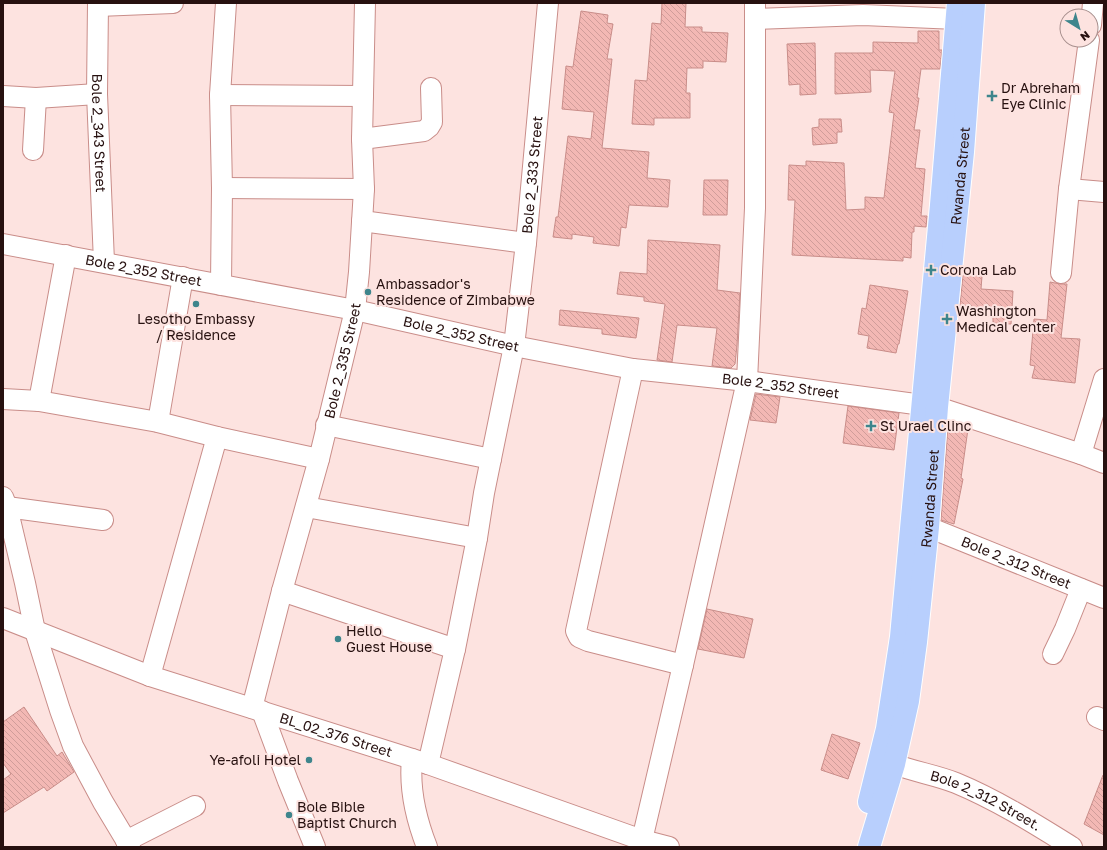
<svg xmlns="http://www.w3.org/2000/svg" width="1107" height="850" font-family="'Golos Text',sans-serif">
<defs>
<pattern id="building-back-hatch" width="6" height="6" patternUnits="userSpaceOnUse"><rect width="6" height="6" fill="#f3b8b4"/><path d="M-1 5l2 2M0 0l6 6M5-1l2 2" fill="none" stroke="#d09d9a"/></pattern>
</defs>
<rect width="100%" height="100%" fill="#fde3e0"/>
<path fill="url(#building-back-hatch)" stroke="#c98d89" d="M662 3H686L685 27H702V32L728 33 726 62 703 61V68H687L686 93H690V118H654V125L632 124 635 80 647 81 652 23 661 24Z
M581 11 608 15 607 23 613 24 607 59H612L602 148 649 152 647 178 670 180 668 207 629 205 626 228 621 227 619 246 593 243 594 237 572 234V239L553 237 556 217H558L568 136 591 139 594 112 562 109 566 66 573 67Z
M918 31H939V50H942L940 69H921L917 98H919L914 130H920L915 168 925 169 921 216H927L926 227 914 226V232H912L911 258 903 257V261L792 255 795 200H788L789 165 806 166V161L844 163 846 210 865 209V197L884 198 894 113 889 112 895 71 870 70 871 92 835 94V53H873V42L918 43Z
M815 43 816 94 800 95V84L789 85 787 44Z
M819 119H841L842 132H837V143L813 145 812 128 819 127Z
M704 180H728L727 215H703Z
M648 240 720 245 717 290 740 293 737 345 735 364 731 368 712 366 717 328 677 325 672 362 657 360 665 304 644 301V297L617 294 620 272 647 274Z
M963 275 982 276 981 289 1013 291 1011 324 993 323V316L959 315Z
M1050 282 1060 284H1067L1061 338 1080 339 1075 383 1032 378 1035 366 1030 365 1034 319 1047 320Z
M870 285 908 291 899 344H898L896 353 867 348 869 336 858 334 862 308 866 309Z
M560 310 639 318 636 338 602 334V329L559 325Z
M756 394 780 397 776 423 750 420Z
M848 406 899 413 894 450 843 443Z
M948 425 968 429 961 478 963 479 954 524 941 520Z
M707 609 753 619 744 658 698 649Z
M24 707 57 756 62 752 74 772 47 791 44 787 3 813V780L11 774 3 763V722Z
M832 734 860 743 848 779 821 770Z
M1103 775H1104V835L1084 824Z"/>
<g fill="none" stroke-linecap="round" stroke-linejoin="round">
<g stroke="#c98d89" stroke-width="22">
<g id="minor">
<path id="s1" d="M98 3 97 94 104 262"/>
<path d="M98 6 173 3"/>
<path d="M755 19 863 15 957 19"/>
<path d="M1091 25 1093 3"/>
<path d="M1089 40 1069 189 1104 192"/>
<path d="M220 95 363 96"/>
<path d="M3 96 36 98 97 94"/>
<path d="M362 139 424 131 429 127 432 122 431 88"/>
<path d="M33 150 36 98"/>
<path d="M222 188 364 189"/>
<path d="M362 221 526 243"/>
<path id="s2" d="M3 244 355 310 514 346 633 369 747 381 937 407 1081 454 1104 463"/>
<path d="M1061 273 1069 189"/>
<path d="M221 285 222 188 220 95 226 3"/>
<path d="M633 369 576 631 579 637 588 641 683 665"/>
<path d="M3 399 39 401 158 422 217 437 319 459"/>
<path d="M39 401 66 255"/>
<path d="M158 422 183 277"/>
<path d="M326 425 491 459"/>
<path d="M1081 454 1104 379"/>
<path d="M3 497 7 507 25 583 35 631 60 710 73 746 103 802 130 847"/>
<path d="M7 507 103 520"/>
<path d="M306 507 477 538"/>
<path id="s3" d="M928 527 1104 598"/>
<path d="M282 591 455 649"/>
<path id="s4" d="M3 618 150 676 428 764 642 840 669 847"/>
<path d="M1053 654 1065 629 1081 589"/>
<path d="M150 676 217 437"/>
<path id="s5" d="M252 708 282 591 319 459 355 310 359 272 364 189 362 139 365 3"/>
<path d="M262 711 288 781 315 847"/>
<path d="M1097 717 1104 720"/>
<path d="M412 759C409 789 416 819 427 847"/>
<path id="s6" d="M428 764 455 649 477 538 484 493 514 346 526 243 548 3"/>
<path id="s7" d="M894 764C915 772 936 775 956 783 997 800 1035 824 1072 847"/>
<path d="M642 840 683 665 747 381 755 208V3"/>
<path d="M126 841 195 806"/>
</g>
</g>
<g stroke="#fff" stroke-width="24">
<g id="major">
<path d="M869 802 887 729 901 637 941 205 958 3"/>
<path id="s8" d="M869 847 894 764 908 701 916 642 928 527 937 407 963 152 974 3"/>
</g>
</g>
<use href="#minor" stroke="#fff" stroke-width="20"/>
<use href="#major" stroke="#b8cffd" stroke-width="22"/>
</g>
<g fill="#3e858c" stroke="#fde3e0" stroke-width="1.5">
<path d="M990 90h4v4h4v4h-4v4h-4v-4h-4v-4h4z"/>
<path d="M929 264h4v4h4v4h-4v4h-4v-4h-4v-4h4z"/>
<circle cx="368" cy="292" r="4"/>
<circle cx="196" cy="304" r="4"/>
<path d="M945 313h4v4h4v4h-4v4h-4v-4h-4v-4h4z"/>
<path d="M869 420h4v4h4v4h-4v4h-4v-4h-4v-4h4z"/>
<circle cx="338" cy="639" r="4"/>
<circle cx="309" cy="760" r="4"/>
<circle cx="289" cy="815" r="4"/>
</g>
<g text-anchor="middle" stroke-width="4" stroke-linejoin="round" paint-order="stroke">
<g font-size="14" fill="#271110" stroke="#fde3e0" text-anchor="start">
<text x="1001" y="93">Dr Abreham<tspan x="1001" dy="16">Eye Clinic</tspan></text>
<text x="940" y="275">Corona Lab</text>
<text x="376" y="289">Ambassador's<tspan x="376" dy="16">Residence of Zimbabwe</tspan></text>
<text x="956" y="316">Washington<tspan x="956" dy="16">Medical center</tspan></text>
<text x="196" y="324" text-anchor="middle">Lesotho Embassy<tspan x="196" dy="16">/ Residence</tspan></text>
<text x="880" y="431">St Urael Clinc</text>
<text x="346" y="636">Hello<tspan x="346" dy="16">Guest House</tspan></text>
<text x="301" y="765" text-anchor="end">Ye-afoli Hotel</text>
<text x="297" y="812">Bole Bible<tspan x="297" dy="16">Baptist Church</tspan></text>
</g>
<g font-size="14" fill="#271110" stroke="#fde3e0">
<text dy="5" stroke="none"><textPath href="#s1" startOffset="130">Bole 2_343 Street</textPath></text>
<text dy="5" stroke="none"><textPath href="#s6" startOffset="599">Bole 2_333 Street</textPath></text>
<text dy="5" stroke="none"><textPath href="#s8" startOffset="679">Rwanda Street</textPath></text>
<text dy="5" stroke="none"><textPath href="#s2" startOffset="143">Bole 2_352 Street</textPath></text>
<text dy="5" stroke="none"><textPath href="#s2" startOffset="467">Bole 2_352 Street</textPath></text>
<text dy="5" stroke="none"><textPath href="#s5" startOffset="359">Bole 2_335 Street</textPath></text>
<text dy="5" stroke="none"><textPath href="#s2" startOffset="791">Bole 2_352 Street</textPath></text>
<text dy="5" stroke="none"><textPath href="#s8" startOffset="355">Rwanda Street</textPath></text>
<text dy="5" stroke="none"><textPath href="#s3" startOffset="95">Bole 2_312 Street</textPath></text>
<text dy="5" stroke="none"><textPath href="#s4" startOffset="353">BL_02_376 Street</textPath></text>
<text dy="5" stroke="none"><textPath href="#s7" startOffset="99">Bole 2_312 Street.</textPath></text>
</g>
</g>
<rect width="1107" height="850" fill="none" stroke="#271110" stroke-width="8"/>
<g transform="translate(1079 28) rotate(143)"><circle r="19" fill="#fde3e0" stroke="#a78f8d"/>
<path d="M0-3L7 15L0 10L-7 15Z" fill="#3e858c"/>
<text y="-6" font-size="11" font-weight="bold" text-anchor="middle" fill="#271110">N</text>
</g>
</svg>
